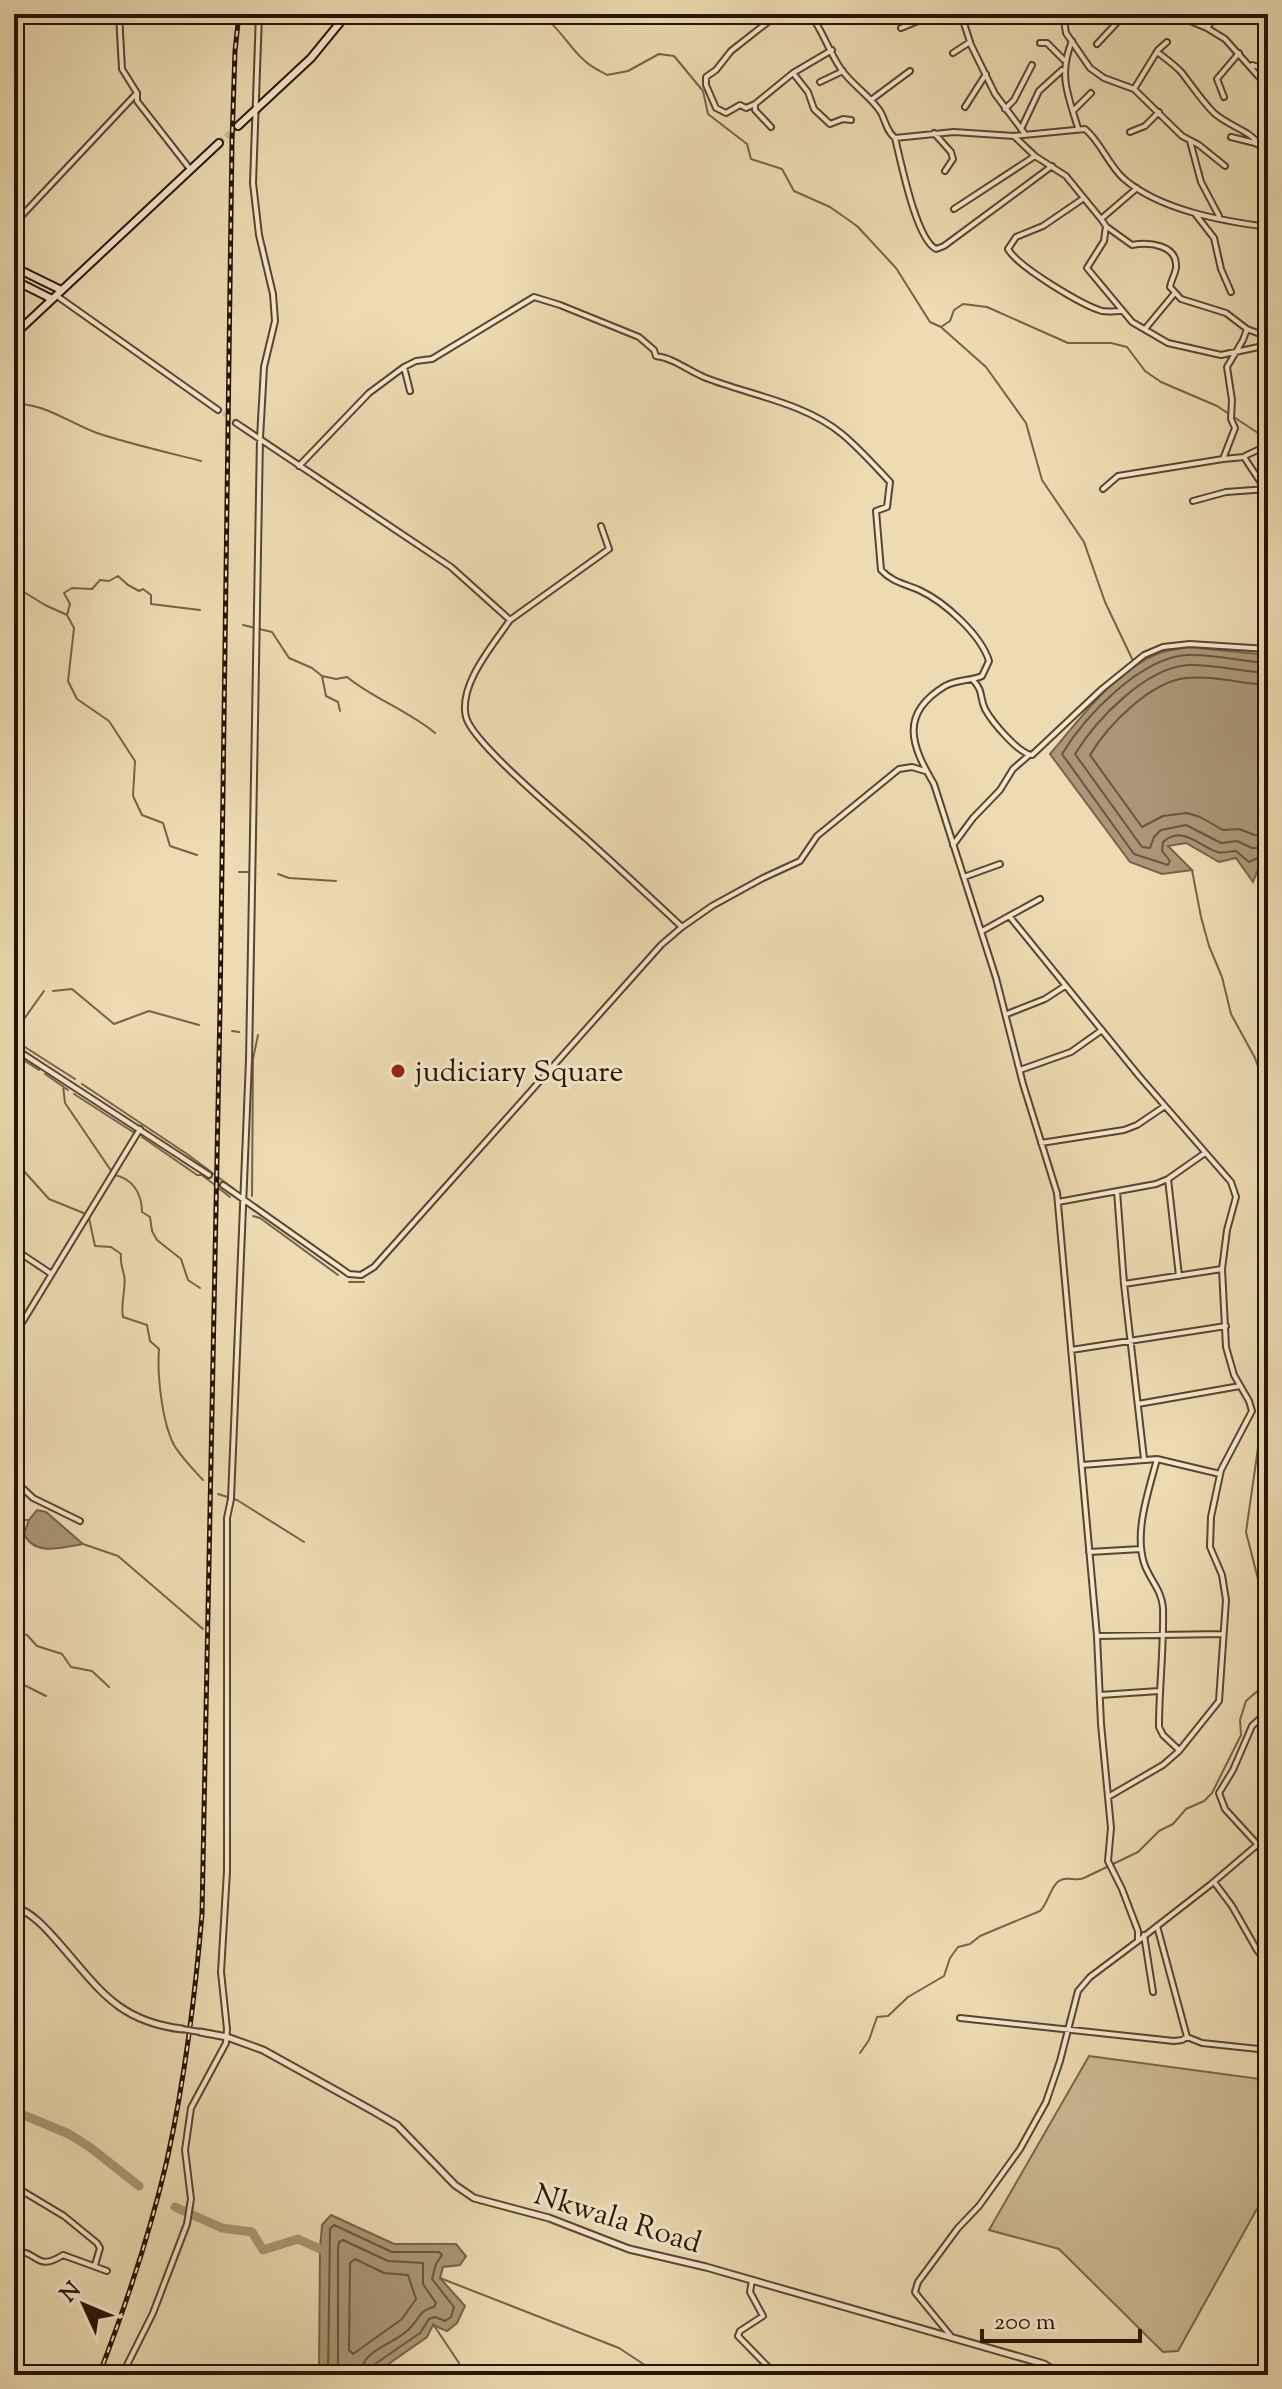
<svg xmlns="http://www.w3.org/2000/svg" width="1282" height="2389" font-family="'Sorts Mill Goudy',serif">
<rect width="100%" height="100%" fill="#eddbb3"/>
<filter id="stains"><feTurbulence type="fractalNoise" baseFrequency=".0025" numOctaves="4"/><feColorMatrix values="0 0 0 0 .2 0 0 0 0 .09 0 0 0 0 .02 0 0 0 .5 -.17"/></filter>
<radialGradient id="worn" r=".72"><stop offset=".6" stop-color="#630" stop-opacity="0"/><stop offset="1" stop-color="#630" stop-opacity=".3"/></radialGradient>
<path fill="#cbb995" stroke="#79664c" stroke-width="2" d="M1089 2056 1268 2080V2189L1178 2351 1163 2352 1059 2249 989 2230Z"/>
<path fill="#aa9777" stroke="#766249" stroke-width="2" d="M1188 647 1268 655V872L1260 864 1253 882 1236 858 1219 862 1186 843 1168 846 1192 870 1162 874 1130 862 1050 754C1081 718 1112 673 1157 654 1166 650 1178 649 1188 647Z
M37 1510 46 1512 83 1544C63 1547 35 1557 24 1534L29 1520Z
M331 2215 394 2244H456L466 2256 460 2265 443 2267 440 2278 465 2306 457 2323 447 2331 433 2325 427 2337 380 2370V2375H321L319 2369 320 2249 322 2225Z"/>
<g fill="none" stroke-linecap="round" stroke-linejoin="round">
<path stroke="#68553d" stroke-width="2" d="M1268 663C1242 662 1215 654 1188 655 1141 657 1085 716 1062 754L1134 854 1168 865 1170 861 1162 851 1163 842C1182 825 1198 845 1217 852 1223 854 1229 851 1236 851L1249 862 1260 857 1268 860
M1268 673C1242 672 1214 664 1188 665 1145 668 1096 720 1075 754L1142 847 1150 848 1154 837 1161 830 1186 825 1221 843 1237 841 1252 848H1268
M1268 685C1241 684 1213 675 1186 678 1150 682 1108 725 1090 755L1142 827 1163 816 1187 813 1200 817 1223 830 1239 829 1255 835 1268 836
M355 2259 384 2273 408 2275 416 2299 402 2319 353 2354 349 2350 350 2263Z
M328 2375 330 2229 334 2225 392 2252H439L442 2255 436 2264 432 2279 454 2307 451 2317 445 2321 435 2317 429 2319 420 2333 375 2364 373 2375
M338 2375V2250L339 2242 343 2240 388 2261 423 2263V2284L436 2303 434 2307C420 2310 420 2317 411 2327 400 2340 380 2345 368 2357 363 2362 362 2368 362 2375"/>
<path stroke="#766249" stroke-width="2" d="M533 14C557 19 567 47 585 61 591 67 600 71 607 75L628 71 659 54 674 56 703 91 708 114 747 144 751 159 782 169 794 191 830 207 857 226 896 268 930 322 941 327 950 321 954 310 963 304 987 307 1068 343H1111L1127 347 1145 371 1161 382 1217 406 1258 433 1268 437
M942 328 986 367 1026 423 1042 480 1084 542 1105 602 1135 665
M14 404C43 402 71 424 97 433 130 444 166 452 201 461
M14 586 45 605 67 615 74 628 68 681 77 699 109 721 135 761 133 796 142 815 163 823 170 846 197 855
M67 615 70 604 64 593 72 588 92 589 100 580 109 581 118 576 128 585 139 591 143 589 151 595V604L200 610
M243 625 272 632 289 658 312 668 322 676 326 696 338 702 340 711
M322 676 336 679 347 677C374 699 407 710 435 733
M1192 870 1201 917 1209 946 1222 977 1231 1014 1255 1058 1268 1095
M239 872H249
M278 874 289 878 336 881
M53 991 72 989 114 1024 149 1011 199 1025
M232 1031 239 1032
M14 1033 44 991
M17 1042 75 1079
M14 1054 39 1070
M45 1074 68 1090
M82 1084 187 1154 234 1189
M63 1086 65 1103 114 1175C132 1178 142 1193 142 1212L150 1217 152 1231 157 1240 181 1259 188 1280 200 1288
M74 1094 133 1132
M142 1137 197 1175H202L230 1197
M14 1160 49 1199 86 1214
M252 1196 253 1059 258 1035
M253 1216 260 1218 338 1275
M89 1218 95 1246 111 1247 121 1254C120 1264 122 1266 124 1275 127 1285 120 1303 123 1317L147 1325 150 1341 159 1349C157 1375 162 1422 174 1445 181 1457 193 1469 203 1480
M1268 1241 1261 1259 1259 1286 1263 1413 1246 1532 1260 1587 1262 1687 1268 1692
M349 1282H364
M218 1494 237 1500 304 1542
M14 1514 23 1520H29
M83 1544 118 1556 203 1629
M14 1632 27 1635 37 1646 62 1654 71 1667 92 1671 109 1687
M14 1680 46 1696
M860 2053 869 2040 877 2017 888 2016 908 1997 944 1976 950 1958 958 1947 970 1944 980 1936 1040 1911C1049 1903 1051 1881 1064 1879 1072 1878 1077 1881 1084 1878L1138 1852 1159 1831 1173 1824 1186 1809 1204 1801 1212 1793 1241 1735 1240 1720 1246 1701 1262 1687
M440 2278 619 2348 660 2375
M433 2324 459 2363 457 2375
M663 2375 677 2373 680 2375"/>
<path stroke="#aa9777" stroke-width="9" d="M14 2111 69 2134 91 2148 139 2186
M175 2207 222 2228 252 2232 263 2250 298 2239 320 2249"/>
<path stroke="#cfbd99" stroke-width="4" stroke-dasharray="4 2" stroke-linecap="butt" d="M218 410 236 423
M209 1175 223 1185"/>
<path stroke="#cfbd99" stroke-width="6" stroke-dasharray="6 3" stroke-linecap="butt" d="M219 143 238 126"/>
<g stroke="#58452f" stroke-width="8">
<path id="minor" d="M119 14 122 69 137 93V101L190 169
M810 14C823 31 829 52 841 69 852 85 869 95 880 111 886 121 886 131 895 138L954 132 1014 136 1085 129C1100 141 1108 164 1123 178 1159 210 1222 221 1268 227
M961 14 971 45 995 94 1025 134
M1048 14 1052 17 1060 14
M1063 14 1066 33 1090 68 1104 78 1134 89 1182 136 1199 145 1225 166
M1173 14 1207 28 1225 39 1268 87
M14 27 20 67 14 96
M901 28 935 14
M1207 28 1217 14
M1072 41C1058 75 1068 95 1078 128
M1040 43H1047L1064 60
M1097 44 1125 14
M1157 52C1165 58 1175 65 1182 73 1192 86 1202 101 1214 113 1230 127 1248 129 1261 146
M953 53 970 42
M1252 65 1268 70
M793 73 808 92 814 109 830 124 843 119 851 120
M820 82 843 71
M1134 89 1158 50 1167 42
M1224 97 1217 79 1239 53
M871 100 910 71
M755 104 746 108 740 105 726 113 716 108 706 85V77L716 70 731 51 778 14
M965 107 986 74
M1005 109 1014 100 1032 65
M1073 111 1091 93
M771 127 755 110V104L793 73 832 50
M1021 129 1039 91 1062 70
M1130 132 1145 126 1159 112
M934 133 951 152 953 159 945 171
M1014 136 1035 156 1066 176 1101 219 1137 188
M1231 137 1255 143 1268 150
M895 138C901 162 916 239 936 249L944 246 1052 166
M1190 141 1201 182 1219 216
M1084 198 1043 226 1016 237 1008 249C1018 267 1082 305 1102 311 1108 312 1115 311 1121 311
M954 209 1035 156
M1196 215 1214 238 1221 269 1231 292
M1101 219 1106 226 1104 241 1087 268 1132 322 1168 343 1221 355 1268 345
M14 224 137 93
M1107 227 1132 245C1148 242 1178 244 1176 268 1175 275 1171 280 1170 287L1181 299 1226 313 1247 329 1268 337
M57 296 218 410
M1145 329 1174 294
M1247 329 1243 340 1227 367 1232 400 1231 419 1235 428 1223 459 1244 457 1265 489
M404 367 416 361 432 359 534 297 560 305 639 337 654 350 656 356C674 358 690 372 706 378 750 395 805 403 842 434 859 448 874 465 890 482L887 507 876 511 881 570C892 582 905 584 919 590 945 602 981 635 989 661L982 676C971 681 957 679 945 686 899 714 911 745 934 784L996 978 1023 1084 1057 1193 1097 1636 1101 1724 1111 1828 1108 1861 1122 1889 1138 1931V1941L1090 1977 1078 1991 1060 2061 1046 2102 1020 2149 979 2206 958 2228 918 2282 915 2292 918 2296 950 2335
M236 423 451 567 510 620 609 549 601 526
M1245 456 1268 445
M299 466 369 393 404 367 410 391
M1103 489 1118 476 1223 459
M1193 501 1226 492 1268 489
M510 620C493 645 458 685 466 717 473 744 567 821 591 843 622 871 652 899 682 927
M973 680C984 692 979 696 985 709 992 722 1019 754 1032 755L1102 689 1144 655 1163 647 1190 644 1268 649
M953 845 973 818 1000 790 1013 769 1028 756
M964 877 1000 864
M1010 917 1139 1076 1231 1182 1236 1197 1227 1230 1222 1269 1226 1347 1234 1375 1249 1401 1252 1411 1221 1470 1211 1517 1210 1547 1222 1575 1226 1600 1219 1701 1179 1751 1163 1765 1108 1797
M982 931 1040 899
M1007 1014 1045 999 1065 986
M14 1048 209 1175
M1020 1070 1071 1052 1102 1030
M1041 1143 1124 1130 1137 1125 1165 1106
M1168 1179 1179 1276
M223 1185 349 1274 361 1275 374 1267 661 945 682 927 712 906 763 878 800 861 817 836 899 769 912 767 925 771
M1117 1191 1124 1284 1144 1459
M1058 1202 1156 1184 1168 1179 1205 1153
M14 1249 50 1273
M1124 1284 1222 1269
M14 1336 140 1129
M1071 1350 1226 1326
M1138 1404 1240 1386
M1157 1459C1149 1490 1134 1531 1144 1563 1149 1579 1162 1590 1163 1608 1164 1647 1159 1688 1159 1727L1163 1735 1179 1750
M1082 1465 1157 1459 1220 1474
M14 1480 33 1498 80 1521
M1089 1552 1141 1549
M1097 1636 1222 1634
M1100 1695 1159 1691
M1268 1711 1252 1726 1233 1770 1219 1793 1225 1809 1268 1856
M1214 1882 1232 1906 1257 1950 1268 1964
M1157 1926 1187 2037
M1144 1935 1153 1992
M1138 1941 1210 1885 1257 1845
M960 2018 1174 2041 1182 2040 1187 2037 1202 2043 1268 2050
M14 2186 64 2216 97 2243 100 2248 95 2265
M14 2252C38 2249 35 2273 63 2255L107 2271
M752 2280 750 2292 763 2316 740 2331 738 2336 776 2375
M122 2375 153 2313 187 2224 191 2199 185 2150 191 2108 226 2043 227 2029 221 1972 227 1871V1518L231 1499 249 1060 260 438 264 367 275 321 273 294 259 235 253 183 259 14"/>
</g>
<g stroke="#58452f" stroke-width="9">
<path id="tertiary" d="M14 1906C33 1914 44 1926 57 1941 98 1987 116 2021 182 2029
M200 2032 227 2037 263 2050 373 2111 397 2125 455 2185 474 2198 549 2218 629 2249 706 2267 1044 2364 1062 2375"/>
</g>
<g stroke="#271303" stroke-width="10">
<path id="secondary" d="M238 126 311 58 347 14
M14 267 61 290
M14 280 52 299
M14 335 219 143"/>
</g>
<use href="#minor" stroke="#f3e8ce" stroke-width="4"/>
<use href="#tertiary" stroke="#f3e8ce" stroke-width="5"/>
<use href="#secondary" stroke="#f3e8ce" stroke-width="6"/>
<g stroke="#271303" stroke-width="5">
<path id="rail" d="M99 2375C126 2305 150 2234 167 2160 185 2079 195 1997 202 1914L220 1008 232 141 235 51 239 14"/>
</g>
<use href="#rail" stroke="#f3e8ce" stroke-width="2" stroke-dasharray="6" stroke-linecap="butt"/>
<g stroke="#58452f" stroke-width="8" stroke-linecap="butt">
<path id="minor-bridge" d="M182 2029 200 2032"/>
</g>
<use href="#minor-bridge" stroke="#f3e8ce" stroke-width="4"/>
</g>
<circle fill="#8f2418" stroke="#f3e8ce" stroke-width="3" cx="398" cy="1071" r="8"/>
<g text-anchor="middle" stroke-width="6" stroke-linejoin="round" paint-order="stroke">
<g font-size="30" fill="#271303" stroke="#f3e8ce" text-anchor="start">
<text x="414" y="1081">judiciary Square</text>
</g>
<g font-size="30" fill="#271303" stroke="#f3e8ce">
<text transform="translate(618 2218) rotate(17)" y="10">Nkwala Road</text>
</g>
</g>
<rect width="1282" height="2389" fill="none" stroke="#eddbb3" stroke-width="48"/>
<rect x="16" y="16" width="1250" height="2357" fill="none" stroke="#271303" stroke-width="4"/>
<rect x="24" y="24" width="1234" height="2341" fill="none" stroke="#271303" stroke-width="2"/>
<g transform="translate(84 2305) rotate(314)" stroke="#f3e8ce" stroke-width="6" paint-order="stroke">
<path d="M0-6L14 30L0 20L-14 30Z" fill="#271303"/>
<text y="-12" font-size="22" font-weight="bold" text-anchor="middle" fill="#271303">N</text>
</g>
<path d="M982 2329v12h158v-12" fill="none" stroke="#271303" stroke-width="4"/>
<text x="994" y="2329" font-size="24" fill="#271303" stroke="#f3e8ce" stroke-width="6" paint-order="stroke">200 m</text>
<rect width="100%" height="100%" filter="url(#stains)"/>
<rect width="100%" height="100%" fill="url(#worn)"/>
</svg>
